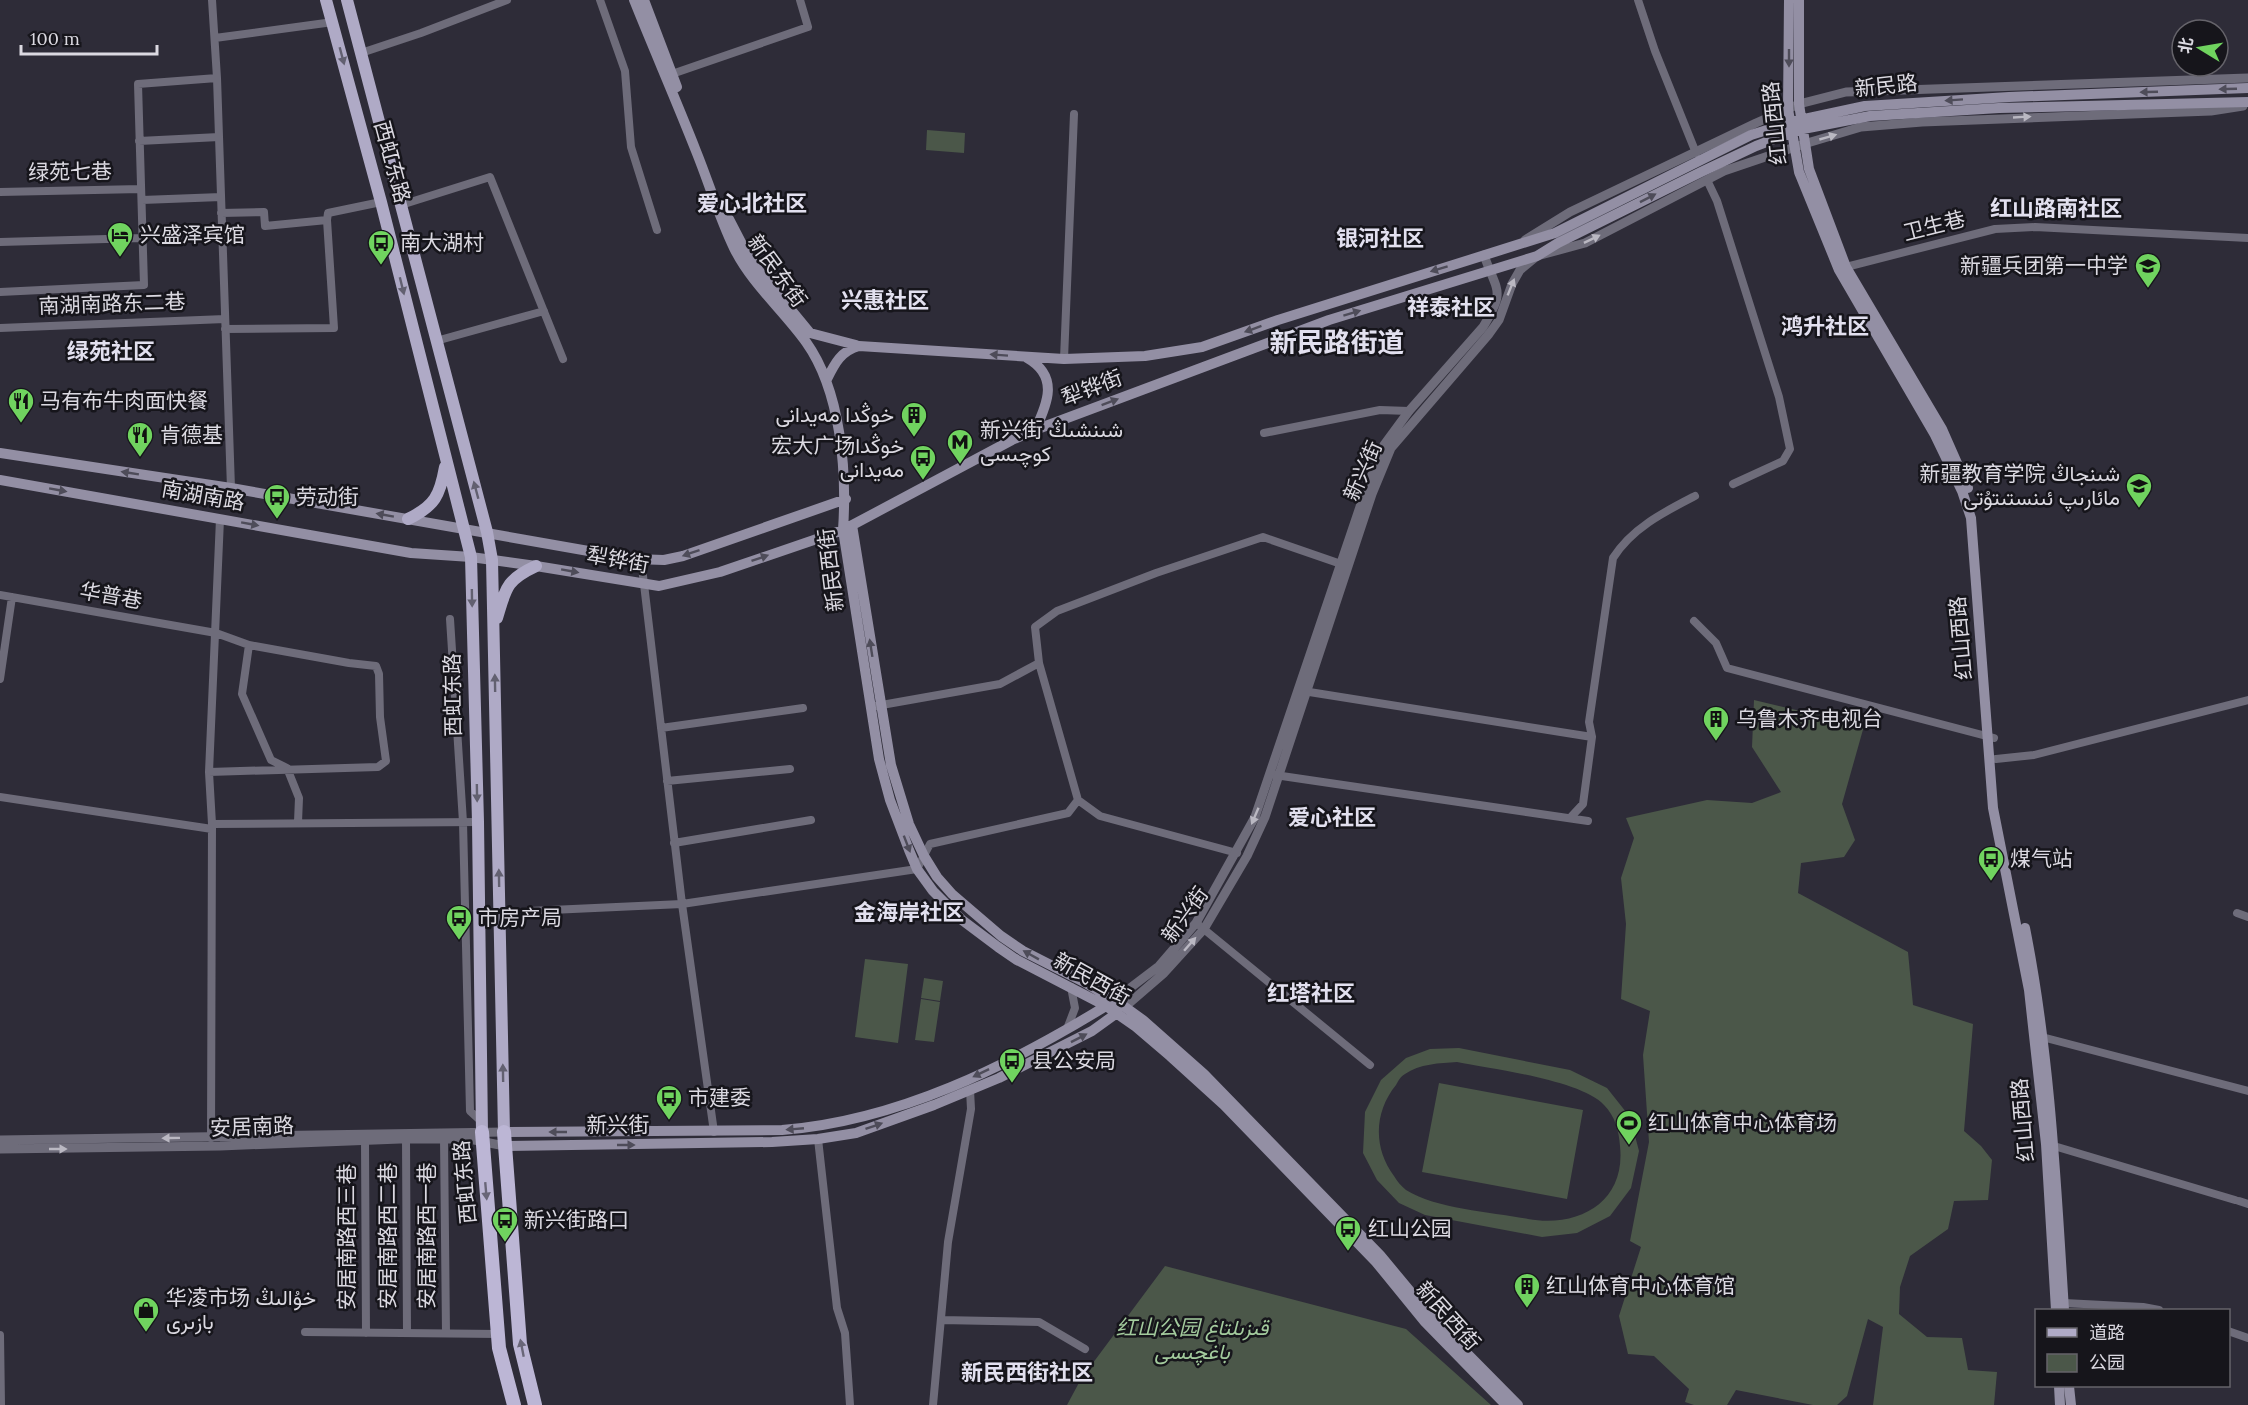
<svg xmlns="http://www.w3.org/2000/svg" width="2248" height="1405" font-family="Lora,Vazirmatn,'Noto Sans SC',serif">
<rect width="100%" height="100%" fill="#2e2c38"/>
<path fill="#4b5749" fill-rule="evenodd" d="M927 130 965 133 964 153 926 150Z
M1754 700 1864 726 1842 804 1855 840 1844 857 1801 863 1798 893 1908 952 1913 1005 1973 1024 1964 1131 1981 1146 1992 1160 1988 1200 1954 1201 1948 1229 1910 1256 1900 1287 1899 1314 1927 1337 1962 1338 1968 1370 1997 1372 1994 1405H1873L1883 1327 1868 1319 1847 1396 1837 1405H1813L1736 1390 1727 1405H1694L1685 1402 1689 1389 1654 1356 1628 1354 1619 1316 1641 1247 1630 1241 1649 1142 1643 1055 1650 1011 1621 999 1626 924 1621 878 1634 838 1626 818 1707 800 1752 803 1781 792 1752 747Z
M865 959 908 964 898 1043 855 1037Z
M924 978 943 981 940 1001 921 998Z
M921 999 940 1002 934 1042 915 1040Z
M1459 1048 1570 1070 1607 1088 1630 1117 1639 1151 1631 1188 1610 1216 1577 1233 1542 1237 1425 1215 1399 1203 1377 1180 1363 1153 1365 1112 1381 1080 1406 1058 1430 1049ZM1457 1062C1492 1069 1581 1080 1604 1105 1615 1116 1619 1131 1620 1146 1626 1202 1579 1228 1528 1219 1492 1212 1436 1209 1406 1190 1401 1186 1397 1181 1394 1176 1373 1148 1374 1112 1396 1085 1398 1081 1401 1076 1405 1074 1419 1064 1440 1063 1457 1062Z
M1439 1083 1583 1110 1567 1199 1422 1172Z
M1165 1266 1406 1329 1491 1405H1067L1081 1379Z"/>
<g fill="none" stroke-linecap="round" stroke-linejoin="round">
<path stroke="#6e6c7a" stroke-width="8" d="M212 0 217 78 231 488
M600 0 625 71 631 147 657 230
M1638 0 1655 51 1696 153
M215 38 333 22
M361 53 421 33 507 0
M669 75 808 27 800 0
M139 141 219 137
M1707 180 1717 201 1779 397 1790 449 1783 461 1733 484
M0 192 141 189
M142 200 221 197
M401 205 490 177 563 359
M221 213 264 212 265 226 327 220 328 213 381 202
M0 242 142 238
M1846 267 1995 229 2035 227 2248 238
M0 292 144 285 138 84 217 78
M0 328 225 319
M225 329 334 328 327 220
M436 341 544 311
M1064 359 1074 114
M1264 433 1380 410 1409 411
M641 559 682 904 714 1132
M0 595 216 633 249 645 349 663 376 666 379 674 380 717 386 761 378 767 209 772
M450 619 463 822 470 1111 481 1121
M1694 621 1716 643 1727 668 1994 738
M249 645 242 694 271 760 287 768 299 798 298 822
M0 679 12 597
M1303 691 1592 737
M876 706 1000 684 1039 663
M661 728 803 708
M1996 759 2034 755 2248 700
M1275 775 1588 821
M667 781 790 769
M0 797 212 829
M1570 818 1583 804 1592 737 1589 722 1613 558C1632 528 1664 512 1695 496
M212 824 478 822
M674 843 811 820
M1237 853 1100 816 1078 800 1039 663 1035 627 1057 611 1156 573 1263 537 1341 564
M529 911 682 904 917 869 930 844 1068 813 1078 800
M2237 913 2248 917
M1200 926 1370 1065
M1067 1029 1075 1008 1071 987
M2042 1037 2248 1091
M211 1138 212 824 209 772 220 519
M406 1139 407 1333
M444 1139 446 1333
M818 1139 837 1308 845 1333 850 1405
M365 1141 366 1333
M2054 1146 2235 1200
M2239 1201 2248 1204
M2064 1303 2143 1307 2159 1310
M941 1320 1039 1322 1085 1349
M2228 1331 2248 1338
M305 1332 498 1334
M0 1335 1 1405
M933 1405 948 1242 971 1109 970 1090"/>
<path stroke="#6e6c7a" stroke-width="9" d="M1525 240 1570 212 1756 123 1799 104 1846 92 2248 78
M1109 1004 1159 966 1196 923 1255 817 1365 492 1384 445 1409 411 1483 327C1506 289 1497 293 1484 255
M1120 1011 1164 973 1204 929 1247 856 1265 817 1372 494 1391 448 1489 334 1499 320 1512 284 1520 270 1537 256 1585 243 1724 171 1804 144 1861 127 1922 122 2211 111 2243 106
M0 1140 504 1132
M0 1149 220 1146 400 1139H469L505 1146"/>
<path stroke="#938fa4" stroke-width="10" d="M634 0C654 50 676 100 696 151 709 183 719 217 734 248 751 283 783 310 806 342 841 391 847 471 843 530L879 759 890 800 909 850 917 869 933 891 962 920 998 947 1017 960 1106 1006 1136 1027 1170 1056 1224 1105 1376 1262 1425 1322 1506 1405
M644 0 677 87
M1789 0 1788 109 1799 172 1839 270 1935 435 1962 491 1971 518 1993 808 2029 990 2046 1144 2056 1310
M1799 0V104L1809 169 1846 267 1942 429 1968 488
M729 219 743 246 759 271 810 333 856 345
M1027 358C1059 376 1048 403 1035 430
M827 379C835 363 841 351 859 346L1064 359 1145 356 1202 347 1278 320 1555 233 1751 135 1795 121 1865 106 2009 97 2248 88
M0 453 231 488 634 559 664 560 683 556 846 499
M0 480 411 553 471 557 536 566 659 586 720 572 843 530 1012 440 1035 430 1329 320 1537 256 1558 243 1701 172 1756 146 1798 130 1870 116 1999 108 2248 102
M852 525 891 765 909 824 924 856 937 877 952 894 1001 936 1023 951 1084 982 1125 1007 1143 1020 1204 1074 1380 1255 1434 1320 1518 1405
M2025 928C2050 1054 2056 1183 2064 1310
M504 1132 782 1130C898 1121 1008 1066 1106 1006
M505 1146 772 1142 818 1139 856 1133 934 1105 999 1078 1092 1031 1117 1013
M2059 1386 2060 1405
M2069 1386 2071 1405"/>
<path stroke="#afaac6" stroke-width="12" d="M326 0 381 202 471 557 478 822 482 1132
M347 0 487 532 492 560 504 1132
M408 519C435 506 440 495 445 467
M497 618C506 588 506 580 536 566"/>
<path stroke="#bcb6d5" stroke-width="14" d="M482 1132 499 1348 514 1405
M504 1132 520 1344 535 1405"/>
</g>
<defs><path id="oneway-solid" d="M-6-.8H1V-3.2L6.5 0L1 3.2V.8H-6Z" transform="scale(1.5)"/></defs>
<g fill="#626070">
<use href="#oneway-solid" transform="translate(342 56) rotate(75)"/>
<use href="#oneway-solid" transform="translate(402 286) rotate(76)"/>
<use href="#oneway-solid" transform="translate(476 490) rotate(-105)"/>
<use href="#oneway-solid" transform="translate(472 598) rotate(89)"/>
<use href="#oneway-solid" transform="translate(495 683) rotate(-91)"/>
<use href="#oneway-solid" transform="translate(477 793) rotate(89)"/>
<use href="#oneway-solid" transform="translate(499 878) rotate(-91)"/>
<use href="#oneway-solid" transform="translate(503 1073) rotate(-91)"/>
</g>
<g fill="#4e4c59">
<use href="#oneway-solid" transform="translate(1789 58) rotate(90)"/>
<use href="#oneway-solid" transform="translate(2228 89) rotate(178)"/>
<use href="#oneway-solid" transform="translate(2149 92) rotate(178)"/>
<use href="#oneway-solid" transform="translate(1954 100) rotate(176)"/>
<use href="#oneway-solid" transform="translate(1648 198) rotate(-27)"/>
<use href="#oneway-solid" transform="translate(1439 269) rotate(163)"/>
<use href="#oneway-solid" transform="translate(1352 313) rotate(-17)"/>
<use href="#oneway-solid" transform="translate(1253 329) rotate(160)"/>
<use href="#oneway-solid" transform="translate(999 355) rotate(-176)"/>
<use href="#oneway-solid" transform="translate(1110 402) rotate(-21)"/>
<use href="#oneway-solid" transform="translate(130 473) rotate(-171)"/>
<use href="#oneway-solid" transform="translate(58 490) rotate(10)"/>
<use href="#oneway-solid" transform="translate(385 515) rotate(-170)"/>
<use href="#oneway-solid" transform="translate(250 524) rotate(10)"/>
<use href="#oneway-solid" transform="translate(691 553) rotate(161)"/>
<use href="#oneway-solid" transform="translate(760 558) rotate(-19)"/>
<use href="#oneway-solid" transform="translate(570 571) rotate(10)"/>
<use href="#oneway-solid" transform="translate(871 648) rotate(-99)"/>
<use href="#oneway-solid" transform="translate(907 844) rotate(69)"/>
<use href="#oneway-solid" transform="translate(1031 955) rotate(-151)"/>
<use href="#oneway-solid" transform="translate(1079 1038) rotate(-27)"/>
<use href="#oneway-solid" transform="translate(981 1073) rotate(154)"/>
<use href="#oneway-solid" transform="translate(874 1126) rotate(-19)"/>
<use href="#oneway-solid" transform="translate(795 1129) rotate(175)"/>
<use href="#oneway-solid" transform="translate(558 1132) rotate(180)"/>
<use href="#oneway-solid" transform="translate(626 1145)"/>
</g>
<g fill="#bab8c2">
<use href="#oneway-solid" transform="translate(2022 117) rotate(-3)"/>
<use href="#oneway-solid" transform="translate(1828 137) rotate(-16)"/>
<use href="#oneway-solid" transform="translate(1592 239) rotate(-26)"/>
<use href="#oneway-solid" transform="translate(1511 287) rotate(-68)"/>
<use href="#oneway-solid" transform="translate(1255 816) rotate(113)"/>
<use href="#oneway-solid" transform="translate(1190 944) rotate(-49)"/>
<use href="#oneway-solid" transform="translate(171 1138) rotate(179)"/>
<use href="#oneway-solid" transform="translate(58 1149)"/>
</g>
<g fill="#696678">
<use href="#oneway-solid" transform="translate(486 1191) rotate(85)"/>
<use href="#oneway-solid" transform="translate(522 1348) rotate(-101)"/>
</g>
<defs>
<g id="hotel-pin" transform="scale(1.35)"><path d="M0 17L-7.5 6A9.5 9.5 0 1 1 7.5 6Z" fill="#70d35f" stroke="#16151b"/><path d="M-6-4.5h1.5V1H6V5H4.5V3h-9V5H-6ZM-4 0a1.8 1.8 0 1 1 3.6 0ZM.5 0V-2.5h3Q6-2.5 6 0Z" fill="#111"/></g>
<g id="bus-pin" transform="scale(1.35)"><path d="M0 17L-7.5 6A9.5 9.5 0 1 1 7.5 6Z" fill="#70d35f" stroke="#16151b"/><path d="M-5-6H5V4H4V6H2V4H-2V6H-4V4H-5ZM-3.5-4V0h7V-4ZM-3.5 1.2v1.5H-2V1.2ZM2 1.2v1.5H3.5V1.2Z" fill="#111"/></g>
<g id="school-pin" transform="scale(1.35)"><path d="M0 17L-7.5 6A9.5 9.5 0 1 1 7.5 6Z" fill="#70d35f" stroke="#16151b"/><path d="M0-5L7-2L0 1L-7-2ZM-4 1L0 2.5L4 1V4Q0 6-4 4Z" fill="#111"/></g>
<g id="restaurant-pin" transform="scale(1.35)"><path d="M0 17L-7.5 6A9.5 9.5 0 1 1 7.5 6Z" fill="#70d35f" stroke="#16151b"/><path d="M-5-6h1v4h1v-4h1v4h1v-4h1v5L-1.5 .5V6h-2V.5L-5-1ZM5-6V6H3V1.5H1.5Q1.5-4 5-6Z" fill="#111"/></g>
<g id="building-pin" transform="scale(1.35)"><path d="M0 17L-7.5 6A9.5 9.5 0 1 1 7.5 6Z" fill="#70d35f" stroke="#16151b"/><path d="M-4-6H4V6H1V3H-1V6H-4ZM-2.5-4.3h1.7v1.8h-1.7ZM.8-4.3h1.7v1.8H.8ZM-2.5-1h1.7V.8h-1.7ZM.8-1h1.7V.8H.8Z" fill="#111"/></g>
<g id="metro-pin" transform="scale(1.35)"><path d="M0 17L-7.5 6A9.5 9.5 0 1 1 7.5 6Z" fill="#70d35f" stroke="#16151b"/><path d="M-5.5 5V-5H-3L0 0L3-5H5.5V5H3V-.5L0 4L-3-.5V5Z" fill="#111"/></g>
<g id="university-pin" transform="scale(1.35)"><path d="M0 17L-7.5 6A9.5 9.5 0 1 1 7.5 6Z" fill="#70d35f" stroke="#16151b"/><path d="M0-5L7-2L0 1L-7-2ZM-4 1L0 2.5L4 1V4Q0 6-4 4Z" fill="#111"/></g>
<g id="stadium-pin" transform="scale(1.35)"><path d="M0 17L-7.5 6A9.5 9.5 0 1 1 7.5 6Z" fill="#70d35f" stroke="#16151b"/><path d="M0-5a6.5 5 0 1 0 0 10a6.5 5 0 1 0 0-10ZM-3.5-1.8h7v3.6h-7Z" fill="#111"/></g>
<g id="shop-pin" transform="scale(1.35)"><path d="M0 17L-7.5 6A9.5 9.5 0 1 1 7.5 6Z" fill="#70d35f" stroke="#16151b"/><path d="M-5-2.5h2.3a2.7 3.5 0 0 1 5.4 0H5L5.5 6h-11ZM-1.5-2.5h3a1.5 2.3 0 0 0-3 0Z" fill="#111"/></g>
</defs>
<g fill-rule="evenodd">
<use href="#hotel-pin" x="120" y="235"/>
<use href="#bus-pin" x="381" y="243"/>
<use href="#school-pin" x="2148" y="266"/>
<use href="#restaurant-pin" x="21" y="401"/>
<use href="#building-pin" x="914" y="415"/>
<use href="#restaurant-pin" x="140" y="435"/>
<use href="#metro-pin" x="960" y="442"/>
<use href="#bus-pin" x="923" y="458"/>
<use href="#university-pin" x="2139" y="486"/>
<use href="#bus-pin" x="277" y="497"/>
<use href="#building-pin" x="1716" y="719"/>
<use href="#bus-pin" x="1991" y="859"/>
<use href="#bus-pin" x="459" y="918"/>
<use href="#bus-pin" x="1012" y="1061"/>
<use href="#bus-pin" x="669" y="1098"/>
<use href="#stadium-pin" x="1629" y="1123"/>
<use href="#bus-pin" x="505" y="1220"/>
<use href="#bus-pin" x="1348" y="1229"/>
<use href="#building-pin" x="1527" y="1286"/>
<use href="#shop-pin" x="146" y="1310"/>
</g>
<g text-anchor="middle" stroke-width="5" stroke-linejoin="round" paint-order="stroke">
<g font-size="21" fill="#dbd9e1" stroke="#16151b">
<text transform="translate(1886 86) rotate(-6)" y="7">新民路</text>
<text transform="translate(1775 123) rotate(-96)" y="7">红山西路</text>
<text transform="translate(392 162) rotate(75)" y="7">西虹东路</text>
<text transform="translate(70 172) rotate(-1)" y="7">绿苑七巷</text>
<text transform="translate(1934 226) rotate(-14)" y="7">卫生巷</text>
<text transform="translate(777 271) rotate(54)" y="7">新民东街</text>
<text transform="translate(112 304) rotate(-2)" y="7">南湖南路东二巷</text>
<text transform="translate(1092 388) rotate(-21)" y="7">犁铧街</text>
<text transform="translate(1363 471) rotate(-66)" y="7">新兴街</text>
<text transform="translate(203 496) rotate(10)" y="7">南湖南路</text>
<text transform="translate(618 560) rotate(10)" y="7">犁铧街</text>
<text transform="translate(831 570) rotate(-97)" y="7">新民西街</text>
<text transform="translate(111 596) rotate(10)" y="7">华普巷</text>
<text transform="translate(1961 638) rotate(-95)" y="7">红山西路</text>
<text transform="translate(453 695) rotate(-91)" y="7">西虹东路</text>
<text transform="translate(1185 915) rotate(-54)" y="7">新兴街</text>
<text transform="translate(1092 979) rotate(29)" y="7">新民西街</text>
<text transform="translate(2023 1120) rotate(-95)" y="7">红山西路</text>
<text x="618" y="1132">新兴街</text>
<text transform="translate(252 1127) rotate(-2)" y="7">安居南路</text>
<text transform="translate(465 1182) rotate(-95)" y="7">西虹东路</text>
<text transform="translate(388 1236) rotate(-90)" y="7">安居南路西二巷</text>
<text transform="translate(427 1236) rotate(-90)" y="7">安居南路西一巷</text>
<text transform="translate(347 1237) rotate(-90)" y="7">安居南路西三巷</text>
<text transform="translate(1448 1316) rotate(48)" y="7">新民西街</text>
</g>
<g font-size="21" fill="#dbd9e1" stroke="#16151b" text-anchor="start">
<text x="140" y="242">兴盛泽宾馆</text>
<text x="400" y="250">南大湖村</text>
<text x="2128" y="273" text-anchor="end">新疆兵团第一中学</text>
<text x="40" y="408">马有布牛肉面快餐</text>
<text x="894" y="422" text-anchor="end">خوڭدا مەيدانى</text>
<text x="980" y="437">新兴街 شىنشىڭ<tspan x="980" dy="24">كوچىسى</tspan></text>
<text x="160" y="442">肯德基</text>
<text x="904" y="453" text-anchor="end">宏大广场خوڭدا<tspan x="904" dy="24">مەيدانى</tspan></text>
<text x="2120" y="481" text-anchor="end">新疆教育学院 شىنجاڭ<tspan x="2120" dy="24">مائارىپ ئىنستىتۇتى</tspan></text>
<text x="296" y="504">劳动街</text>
<text x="1736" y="726">乌鲁木齐电视台</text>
<text x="2010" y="866">煤气站</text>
<text x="478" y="925">市房产局</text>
<text x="1032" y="1068">县公安局</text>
<text x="688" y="1105">市建委</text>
<text x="1648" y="1130">红山体育中心体育场</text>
<text x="524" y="1227">新兴街路口</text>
<text x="1368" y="1236">红山公园</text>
<text x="1546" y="1293">红山体育中心体育馆</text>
<text x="166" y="1305">华凌市场 خۇالىڭ<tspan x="166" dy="24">بازىرى</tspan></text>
</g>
<g font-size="21" font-style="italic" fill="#a3cb9d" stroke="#16151b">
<text x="1192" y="1335">红山公园 قىزىلتاغ<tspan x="1192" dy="24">باغچىسى</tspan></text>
</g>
<g font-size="22" font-weight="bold" fill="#e2e0ef" stroke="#16151b">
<text x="752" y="211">爱心北社区</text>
<text x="2056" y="216">红山路南社区</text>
<text x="1380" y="246">银河社区</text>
<text x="885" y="308">兴惠社区</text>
<text x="1451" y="315">祥泰社区</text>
<text x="1825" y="334">鸿升社区</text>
<text x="111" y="359">绿苑社区</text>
<text x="1332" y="825">爱心社区</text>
<text x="909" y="920">金海岸社区</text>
<text x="1311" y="1001">红塔社区</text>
<text x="1027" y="1380">新民西街社区</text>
</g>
<g font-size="27" font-weight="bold" fill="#e2e0ef" stroke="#16151b">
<text x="1337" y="352">新民路街道</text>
</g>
</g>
<rect x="2035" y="1309" width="195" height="78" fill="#16151b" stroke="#65636a" stroke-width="1.5"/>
<rect x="2047" y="1328" width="30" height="9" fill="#afaac6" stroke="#65636a" stroke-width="1.5"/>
<text x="2089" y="1339" font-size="18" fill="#dbd9e1">道路</text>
<rect x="2047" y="1354" width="30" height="18" fill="#4b5749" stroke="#65636a" stroke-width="1.5"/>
<text x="2089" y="1369" font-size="18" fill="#dbd9e1">公园</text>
<g transform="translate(2200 48) rotate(281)"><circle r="28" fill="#16151b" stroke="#65636a" stroke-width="1.5"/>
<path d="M0-4.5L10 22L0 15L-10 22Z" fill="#70d35f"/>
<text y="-9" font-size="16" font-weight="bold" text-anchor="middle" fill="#dbd9e1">北</text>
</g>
<path d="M21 45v9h136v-9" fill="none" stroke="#dbd9e1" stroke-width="3"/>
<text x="30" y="45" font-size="18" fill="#dbd9e1" stroke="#16151b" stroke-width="4.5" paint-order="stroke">100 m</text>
</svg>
